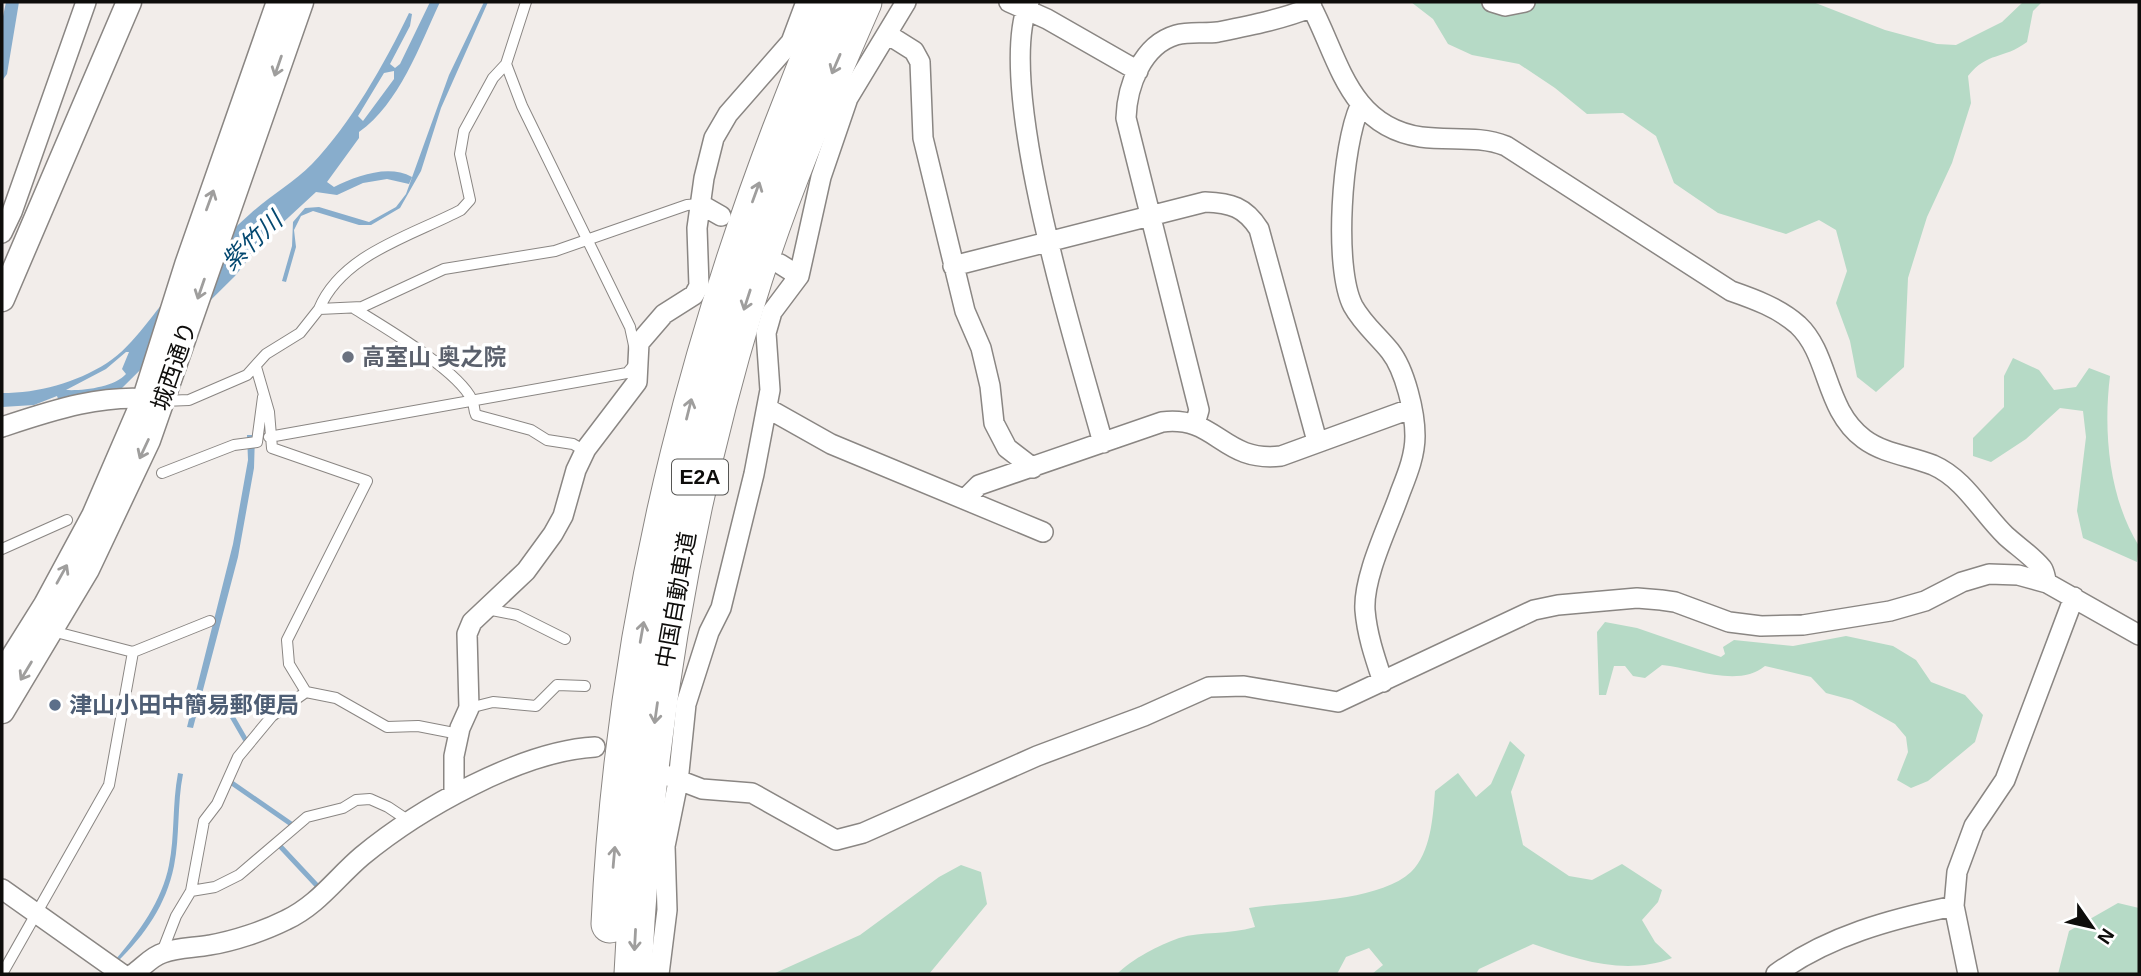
<svg xmlns="http://www.w3.org/2000/svg" width="2141" height="976" font-family="Arial,'Noto Sans JP',sans-serif">
<rect width="100%" height="100%" fill="#f2edea"/>
<path fill="#b6dac6" d="M1411 2H1813L1885 30 1937 44 1956 45 2002 22 2023 2H2042L2033 11 2027 42C2003 60 1988 51 1968 76L1971 103 1952 163 1927 217 1908 278 1904 367 1876 392 1857 377 1850 341 1836 303 1847 271 1836 230 1819 220 1786 234 1718 213 1674 183 1656 136 1623 113 1587 114 1555 88 1519 64 1472 55 1448 44 1433 19Z
M2013 358 2039 370 2054 390 2076 387 2089 368 2110 376C2103 432 2109 498 2139 546L2137 562 2083 538 2077 511 2086 437 2083 411 2060 408 2026 439 1991 462 1973 456V438L2004 407V376Z
M1605 622 1637 628 1721 657 1725 654 1723 647 1734 640 1793 646 1846 636 1893 646 1916 660 1931 682 1965 695 1983 715 1975 742 1928 781 1911 788 1897 780 1908 752 1906 737 1895 724 1852 700 1826 693 1811 677 1765 666C1739 688 1693 668 1662 665L1645 678 1633 676 1625 666H1614L1606 695H1599L1597 632Z
M1510 741 1525 755 1511 792 1523 845 1569 876 1592 880 1622 864 1662 890 1658 902 1642 920 1655 942 1672 958C1626 976 1578 960 1533 944L1479 969 1476 974H1372L1383 965 1369 948 1346 957 1337 974H1117C1132 959 1159 945 1179 938 1202 931 1228 935 1255 927L1249 908C1293 901 1377 903 1411 872 1431 853 1433 816 1435 791L1458 773 1476 797 1491 784Z
M961 865 981 872 987 904 929 974H773L860 935 939 877Z
M2118 903 2139 908V974H2058L2069 931Z"/>
<path fill="#88adcc" fill-rule="evenodd" d="M6 2H19L7 74 2 81V21Z
M430 2H440C420 45 399 104 359 132V138L327 182 334 187C357 176 388 164 412 177L409 184 387 179 363 183 337 195 316 192 263 241 235 276 121 389 61 407 57 396 34 405 2 407V393C39 393 75 383 107 363 136 344 154 310 179 285 202 262 225 236 250 214 270 196 293 183 312 164 350 125 385 63 409 13L412 14 410 26 390 64 395 68 400 64ZM394 71V79L363 121 358 116 384 73ZM126 352H129L122 369 126 374C115 387 83 391 66 390L106 369Z
M484 2H488L441 108 421 171 400 208 371 225H359L313 211 301 216 294 230 296 247 286 282 282 281 292 246 293 222 305 208 319 207 369 222 396 207 406 194 449 75Z
M247 435H255L254 468 238 557 193 728 187 727 233 544 248 460Z
M178 773 183 774C177 804 180 836 174 866 166 905 145 935 117 962L116 959C139 932 162 901 169 865 175 836 172 805 178 773Z"/>
<g fill="none" stroke-linecap="round" stroke-linejoin="round">
<path stroke="#88adcc" stroke-width="5" d="M226 706 245 739
M229 781 294 826
M279 845 322 891"/>
<g stroke="#8a8683" stroke-width="12">
<path id="service" d="M506 64 522 106 630 327 635 350
M319 309C342 254 411 236 461 210L470 200 460 154 464 131 493 78 506 64 526 2
M355 309C384 327 458 370 472 400 475 405 473 409 476 415L531 430 547 440 573 444 585 451
M256 367 269 412 272 448 367 481 287 640 289 664 306 692
M163 401 189 400 247 375 266 354 300 333 319 309 362 307 444 269 555 251 687 205 700 204
M269 437 627 373 635 364
M162 473 234 445 257 442 263 397
M2 549 67 520
M487 609 517 615 565 639
M133 652 210 621
M469 708 493 702 536 706 557 685 585 686
M191 891 215 887 239 875 307 817 343 808 356 800 370 799 388 807 409 821
M162 952 176 916 191 891 204 821 217 804 238 757 272 716 306 692 336 698 387 727 418 726 459 734
M2 974 109 785 133 652 52 631"/>
</g>
<g stroke="#8a8683" stroke-width="22">
<path id="minor" d="M1009 2 1047 19 1138 71
M1029 2C993 84 1078 351 1103 443
M1309 2C1339 57 1347 126 1421 137 1450 141 1478 135 1506 146L1731 291C1754 299 1779 308 1798 325 1830 355 1824 409 1864 439 1884 454 1911 456 1933 465 1965 479 1982 513 2006 536 2017 546 2032 556 2042 568 2045 572 2045 578 2047 583
M1492 2 1505 6 1525 2
M887 34 914 51 920 62 923 138 965 311 981 348 990 386 994 423 1007 448 1033 468
M1360 106C1342 145 1333 267 1353 306 1363 324 1377 335 1390 351 1405 370 1415 412 1415 436 1415 456 1407 475 1400 493 1389 525 1363 576 1365 610 1367 635 1375 658 1383 682
M700 204 721 216
M2 233 12 212 86 2
M780 264 799 276
M953 266 1205 202C1231 203 1245 207 1259 229L1317 441
M767 408 831 444 1043 532
M1195 424 1199 410 1126 118C1127 86 1142 45 1176 35 1190 31 1204 34 1218 32 1248 26 1284 19 1312 7
M2 427C50 411 106 392 158 400
M966 498 979 485 1162 422C1217 415 1222 463 1281 456L1410 409
M663 774 702 789 752 793 836 840 863 833 1037 756 1144 716 1209 687 1244 686 1338 702 1534 610 1558 605 1637 598 1661 600 1675 602 1729 622 1761 626 1803 625 1890 611 1925 601 1962 582 1989 574 2018 575 2047 583 2139 635
M454 793V756L460 728 469 708 467 634 472 622 526 571 553 534 563 516 576 470 586 449 637 382 639 343 664 314 694 295 699 286 697 228 704 178 714 138 728 114 791 42 806 2
M2 889 122 974
M133 974C142 968 152 956 163 953 177 947 195 948 210 945 234 941 264 931 286 920 318 905 336 878 362 856 419 809 521 751 595 747
M659 974 667 910 665 846 678 782 686 704 709 632 721 608 754 474 770 390 766 333 772 312 799 276 821 177 848 98 906 2
M1776 974C1828 936 1891 919 1954 906
M1968 974 1954 906 1957 872 1974 826 2005 780 2074 597"/>
</g>
<g stroke="#8a8683" stroke-width="27">
<path id="tertiary" d="M2 299 129 2
M2 675 46 605 94 516 145 398 187 265 279 2
M2 711 87 569 148 440 301 2"/>
</g>
<g stroke="#8a8683" stroke-width="39">
<path id="motorway" d="M610 924C625 602 706 297 833 2
M633 974C644 746 680 521 746 303 777 200 820 100 863 2"/>
</g>
<use href="#service" stroke="#fff" stroke-width="10"/>
<use href="#minor" stroke="#fff" stroke-width="19"/>
<use href="#tertiary" stroke="#fff" stroke-width="24"/>
<use href="#motorway" stroke="#fff" stroke-width="37"/>
</g>
<defs><path id="oneway-shaft" d="M-6 0H5M1.5-3L5.5 0L1.5 3" fill="none" stroke-width="1.6" stroke-linecap="round" stroke-linejoin="round" transform="scale(1.75)"/></defs>
<g stroke="#9f9e9d">
<use href="#oneway-shaft" transform="translate(836 64) rotate(113)"/>
<use href="#oneway-shaft" transform="translate(278 66) rotate(109)"/>
<use href="#oneway-shaft" transform="translate(756 192) rotate(-70)"/>
<use href="#oneway-shaft" transform="translate(210 200) rotate(-70)"/>
<use href="#oneway-shaft" transform="translate(201 289) rotate(109)"/>
<use href="#oneway-shaft" transform="translate(747 300) rotate(108)"/>
<use href="#oneway-shaft" transform="translate(689 409) rotate(-76)"/>
<use href="#oneway-shaft" transform="translate(144 449) rotate(115)"/>
<use href="#oneway-shaft" transform="translate(62 574) rotate(-61)"/>
<use href="#oneway-shaft" transform="translate(642 632) rotate(-80)"/>
<use href="#oneway-shaft" transform="translate(26 671) rotate(121)"/>
<use href="#oneway-shaft" transform="translate(656 713) rotate(98)"/>
<use href="#oneway-shaft" transform="translate(614 857) rotate(-85)"/>
<use href="#oneway-shaft" transform="translate(635 940) rotate(93)"/>
</g>
<circle fill="#6b7280" stroke="#fff" stroke-width="2.5" cx="348" cy="357" r="7"/>
<circle fill="#5c6f8a" stroke="#fff" stroke-width="2.5" cx="55" cy="705" r="7"/>
<g text-anchor="middle" stroke-width="7" stroke-linejoin="round" paint-order="stroke">
<rect fill="#fff" stroke="#565654" stroke-width="2" x="672" y="459.5" width="56" height="35" rx="5"/>
<g font-size="21" font-weight="bold" fill="#0e0d0b">
<text x="700" y="484">E2A</text>
</g>
<g font-size="23" font-weight="bold" fill="#5b616d" stroke="#fff" text-anchor="start">
<text x="362" y="365">高室山 奥之院</text>
</g>
<g font-size="23" fill="#0e0d0b" stroke="#fff">
<text transform="translate(174 366) rotate(-71)" y="8">城西通り</text>
<text transform="translate(676 600) rotate(-80)" y="8">中国自動車道</text>
</g>
<g font-size="23" font-weight="bold" fill="#4e5e75" stroke="#fff" text-anchor="start">
<text x="69" y="713">津山小田中簡易郵便局</text>
</g>
<g font-size="24" font-style="italic" fill="#044870" stroke="#fff">
<text transform="translate(252 241) rotate(-43)" y="8">紫竹川</text>
</g>
</g>
<rect width="2141" height="976" fill="none" stroke="#0e0d0b" stroke-width="7"/>
<g transform="translate(2092 927) rotate(124)" stroke="#ffffff" stroke-width="5" paint-order="stroke">
<path d="M0-5L12 26L0 18L-12 26Z" fill="#0e0d0b"/>
<text y="-10" font-size="19" font-weight="bold" text-anchor="middle" fill="#0e0d0b">N</text>
</g>
</svg>
